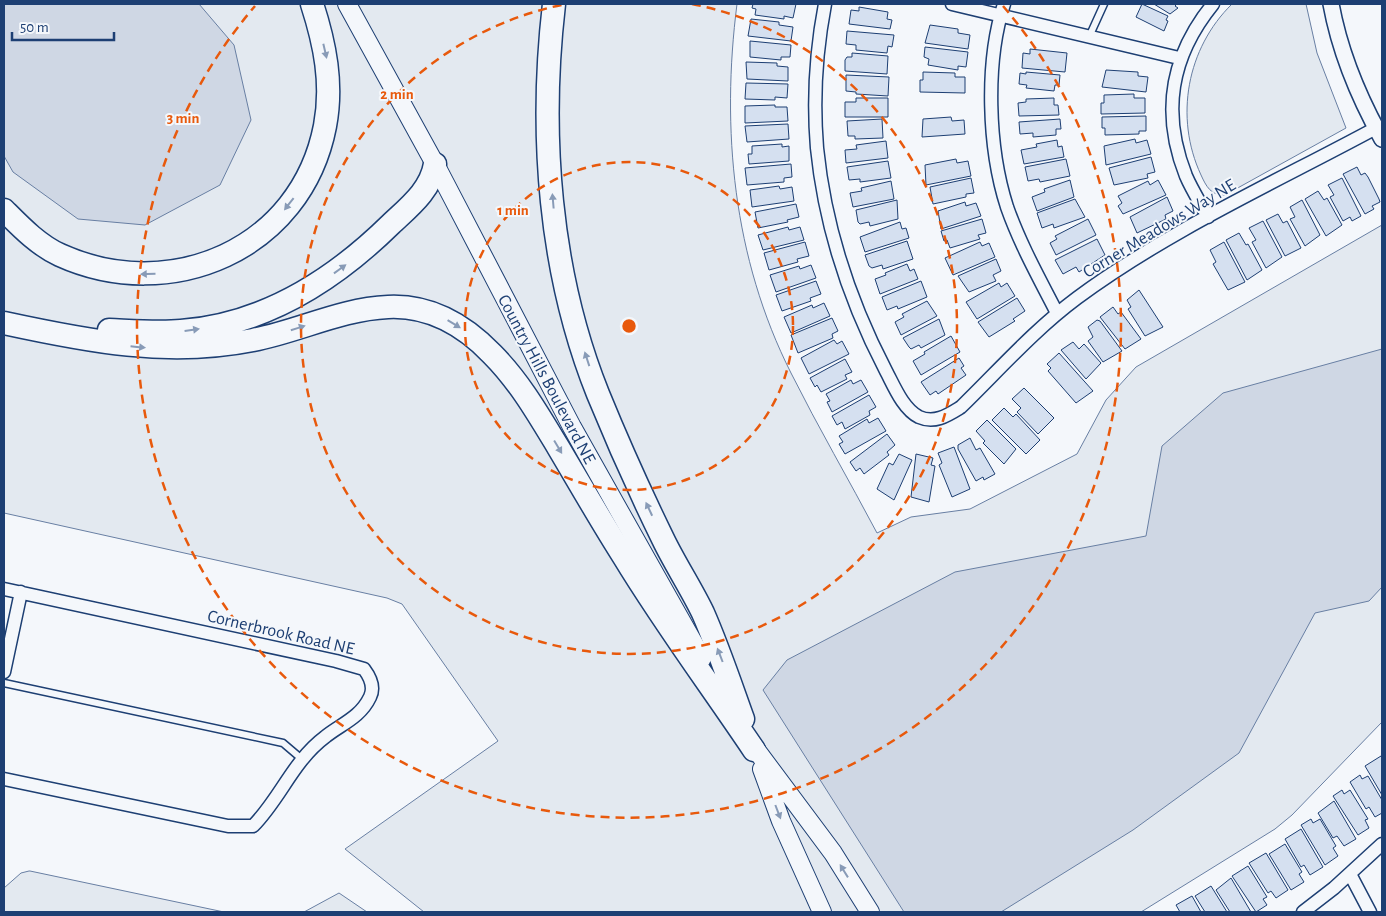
<svg xmlns="http://www.w3.org/2000/svg" width="1386" height="916" font-family="'Alegreya Sans',sans-serif">
<rect width="100%" height="100%" fill="#f4f7fb"/>
<path fill="#e3e9f0" stroke="#687fa3" d="M4 4H737C721 129 733 258 791 373 818 427 849 480 877 533L911 517 970 509 1077 454 1106 400 1136 367 1382 225V722L1292 815 1275 829 1141 912H424L345 849 498 741 402 604 387 598 4 513Z
M1232 4H1306L1317 53 1346 128 1225 195C1211 196 1206 186 1201 175 1174 117 1187 48 1232 4Z
M29 871H30L224 912H4V888L21 873Z
M339 893 367 912H303H304Z"/>
<path fill="#cfd7e4" stroke="#687fa3" d="M4 4H199L234 45 251 120 220 185 145 225 78 219 13 172 4 156Z
M1382 349V587L1369 601 1315 613 1239 753 1133 830 1001 912H904L763 690 787 660 955 572 1146 536 1162 446 1223 393Z"/>
<path fill="#d5e0f0" stroke="#1d3f73" d="M753 4H796L793 18 784 16V19L755 15 756 9 752 8Z
M1142 4 1168 16 1166 20 1168 21 1164 31 1136 17Z
M1154 4H1177L1175 6 1178 8 1170 14Z
M859 7 888 12 887 19 892 20 890 29 849 24 851 10 859 11Z
M751 19 779 22V25L793 27 791 41 748 36Z
M930 25 958 29V33L970 35 968 49 925 43Z
M847 31 894 35 892 47 888 46 887 53 856 50V45L846 44Z
M750 41 791 45 790 57H781V60L750 57Z
M925 47 968 52 966 67 958 66V70L928 65 929 59 924 57Z
M1030 49 1067 53 1065 72 1022 68 1023 53 1030 54Z
M852 53 888 56 887 74 845 71V60L847 57H852Z
M746 62 777 63V66L788 67V81L747 79Z
M1106 70 1138 72V76L1148 77 1146 92 1102 87Z
M923 72 955 73V77H965V93L920 92V80H923Z
M1026 72 1060 75 1059 85H1055L1054 91 1026 88 1027 85 1019 84 1020 73 1026 74Z
M846 75 889 77 888 96 856 94V92L846 91Z
M746 83 788 84 787 98 775 97V100L745 99Z
M1134 94V98H1145V113L1101 114V103H1104V95Z
M856 98H888V117H845V102H856Z
M1054 98V105H1058L1059 115 1019 116 1018 103 1026 102V99Z
M775 105V107H787L788 121 745 123V106Z
M1146 116V131H1139V134L1105 135V128H1102V117Z
M951 117 952 121 964 120 965 134 922 137 923 119Z
M882 119 883 138 855 139V136H848L847 121Z
M1060 119 1061 129H1056V135L1033 137V133L1020 134 1019 122Z
M788 124 789 139 747 142 745 126Z
M1135 139 1136 143 1147 140 1151 154 1106 165 1104 146Z
M1057 140 1058 147 1062 146 1064 157 1024 164 1021 150 1037 147 1036 144Z
M886 141 888 158 846 163 845 150 857 149 856 145Z
M782 144V147L789 146V161L749 164 748 154H752V146Z
M1151 157 1155 172 1147 174 1148 178 1114 185 1109 168Z
M956 159 957 163 968 161 971 176 926 185 925 165Z
M1066 159 1070 176 1040 182 1039 179 1028 181 1025 167Z
M888 161 891 178 860 182V179L849 180 847 167Z
M791 164 792 177 784 178V182L747 185 745 168Z
M1357 167 1361 175 1365 173 1368 177 1379 199 1380 202 1372 206 1374 209 1365 214 1343 174Z
M971 178 974 193 966 194V197L933 204 930 187Z
M1342 178 1361 216 1352 221 1350 217 1343 221 1330 197 1334 195 1328 185Z
M1070 180 1074 197 1037 211 1032 197 1045 192 1044 189Z
M1158 180 1166 195 1123 214 1118 206 1122 203 1118 196 1148 181 1150 185Z
M891 181 894 199 853 207 850 193 862 191 861 188Z
M779 186 780 189 792 187 794 201 752 207 750 190Z
M1318 191 1324 200 1327 198 1342 225 1326 236 1305 199Z
M1167 197 1173 211 1165 215 1166 219 1137 233 1130 217Z
M1075 199 1085 217 1054 228 1053 224 1042 228 1037 213Z
M897 200 898 219 870 226 869 222 860 224 858 222 856 210Z
M1302 200 1320 235 1305 246 1290 219 1295 217 1290 207Z
M965 202 966 206 976 203 981 216 941 229 938 211Z
M796 204 799 217 787 220 788 222 758 228 755 212Z
M1278 214 1283 223 1287 221 1301 248 1285 256 1266 220Z
M982 219 986 233 978 235 980 239 950 248 947 240 944 241 941 231Z
M1088 219 1096 235 1056 255 1050 243 1057 239 1055 236Z
M1263 221 1282 257 1266 268 1252 242 1256 240 1249 228Z
M900 222 902 229 906 228 909 238 865 252 860 237Z
M788 227 789 230 800 227 804 240 763 250 758 235Z
M1239 233 1246 245 1248 244 1262 270 1247 280 1226 240Z
M1097 239 1105 255 1079 272 1076 267 1063 274 1055 260Z
M907 241 913 259 883 269 882 265 872 268 869 266 865 255Z
M805 242 809 256 797 259 798 262 769 270 764 253Z
M980 242 982 246 989 243 995 257 953 275 945 258Z
M1224 242 1245 282 1228 290 1213 264 1216 262 1210 250Z
M996 259 1001 271 993 275 996 281 969 292 958 276Z
M907 264 910 271 914 269 918 279 880 294 875 279 886 275 885 273Z
M811 265 816 278 776 292 770 275 799 266 800 269Z
M816 281 821 294 810 298 811 301 782 311 776 295Z
M921 281 927 297 898 309 897 306 887 310 882 297Z
M999 283 1001 287 1007 283 1015 296 977 319 966 302Z
M1139 290 1163 327 1145 336 1128 309 1131 307 1127 300Z
M1017 298 1025 311 1013 319 1015 321 989 337 978 322Z
M927 301 937 316 901 335 895 322 904 317 902 314Z
M824 303 830 316 791 333 784 317 812 305 813 308Z
M1113 307 1118 314 1121 312 1141 339 1125 349 1100 317Z
M832 318 838 331 832 334 833 338 798 353 791 335Z
M939 319 945 335 921 348 919 345 911 349 909 347 903 338Z
M1097 320 1100 321 1122 351 1103 362 1088 341 1093 337 1088 327Z
M951 336 960 352 921 375 913 361 925 354 924 352Z
M834 340 837 344 842 341 849 354 809 374 801 358Z
M1073 342 1079 349 1084 344 1101 363 1086 379 1061 350Z
M1059 353 1093 391 1076 403 1048 371 1051 368 1047 364Z
M959 358 964 366 961 368 966 375 938 394 936 391 930 395 921 382Z
M845 359 852 372 845 375 847 379 821 392 817 385 815 387 810 378Z
M851 380 853 384 861 380 868 392 832 412 827 402 830 401 826 394Z
M1024 388 1054 418 1038 434 1017 412 1021 408 1012 399Z
M869 395 876 407 869 411 870 415 845 429 842 422 837 425 832 416Z
M1004 408 1013 417 1016 414 1040 440 1026 454 992 420Z
M878 418 886 431 845 454 839 444 843 442 839 436 867 419 869 423Z
M987 420 1016 449 1004 464 983 443 985 441 976 431Z
M887 434 895 445 887 452 889 455 864 474 860 468 856 471 850 462Z
M970 438 976 450 980 448 995 474 984 480 983 477 976 481 958 449V445Z
M954 447 970 489 952 497 939 465 942 463 938 453Z
M899 454 912 460 894 500 877 489 889 463 893 465Z
M916 454 933 458 931 465 935 466 929 502 911 497Z
M1381 756 1382 758V795L1365 766Z
M1360 775 1362 779 1368 776 1382 800V813L1375 817 1369 807 1366 809 1350 782Z
M1342 790 1344 794 1350 790 1368 819 1365 820 1369 828 1358 835 1333 796Z
M1334 801 1356 839 1344 846 1337 836 1333 838 1318 813Z
M1311 819 1313 823 1320 819 1336 846 1333 848 1338 856 1325 865 1301 825Z
M1301 829 1323 867 1310 875 1304 865 1301 867 1285 839Z
M1285 844 1302 872 1299 874 1304 882 1291 890 1269 854Z
M1266 853 1288 890 1276 898 1271 891 1268 893 1249 863Z
M1248 866 1267 897 1263 899 1267 905 1256 912 1232 876Z
M1231 878 1251 912H1230L1216 890Z
M1211 886 1227 912H1205L1195 896Z
M1192 896 1201 912H1180L1176 905Z"/>
<g fill="none" stroke-linecap="round" stroke-linejoin="round">
<g stroke="#1d3f73" stroke-width="9">
<path id="service" d="M1089 37 1104 4
M4 683 283 743 303 760"/>
</g>
<g stroke="#1d3f73" stroke-width="15">
<path id="minor" d="M825 4C816 51 813 100 817 148 825 227 849 300 886 371 894 386 903 409 919 417 935 424 948 415 961 407 999 370 1034 330 1077 298 1169 230 1276 182 1376 128
M952 4 1179 58
M1004 4C985 63 988 148 1007 207 1020 244 1039 278 1057 313
M1208 217C1201 204 1192 190 1186 176 1161 113 1170 57 1213 4
M4 589 336 661 364 669C370 677 375 687 370 697 360 718 341 724 325 737 293 761 280 799 253 826H228L4 779
M4 672 21 592
M1350 874 1370 912
M1303 912 1334 888 1382 844"/>
</g>
<g stroke="#1d3f73" stroke-width="18">
<path id="tertiary" d="M1331 4C1340 53 1358 96 1382 139"/>
</g>
<g stroke="#1d3f73" stroke-width="20">
<path id="secondary" d="M347 4 435 164 572 427 702 658
M748 739 833 853 870 912
M762 769 781 821 822 912"/>
</g>
<g stroke="#1d3f73" stroke-width="25">
<path id="motorway" d="M554 4C539 133 549 272 598 394 618 443 640 492 663 539 675 564 691 588 703 613 718 647 730 683 743 719
M4 210C20 226 38 245 60 255 170 305 301 250 325 126 333 84 325 44 312 4
M4 323C87 341 168 357 253 340 299 331 341 309 388 307 429 305 464 325 492 354 519 381 538 414 558 447 580 484 601 521 624 557 664 623 711 686 754 750
M109 330C133 331 158 333 181 331 264 325 333 281 391 224 409 207 431 190 435 164"/>
</g>
<use href="#service" stroke="#f4f7fb" stroke-width="6"/>
<use href="#minor" stroke="#f4f7fb" stroke-width="12"/>
<use href="#tertiary" stroke="#f4f7fb" stroke-width="15"/>
<use href="#secondary" stroke="#f4f7fb" stroke-width="18"/>
<use href="#motorway" stroke="#f4f7fb" stroke-width="22"/>
</g>
<defs><path id="oneway-solid" d="M-6-.8H1V-3.2L6.5 0L1 3.2V.8H-6Z" transform="scale(1.25)"/></defs>
<g fill="#889bb7">
<use href="#oneway-solid" transform="translate(325 51) rotate(77)"/>
<use href="#oneway-solid" transform="translate(553 201) rotate(-95)"/>
<use href="#oneway-solid" transform="translate(289 204) rotate(128)"/>
<use href="#oneway-solid" transform="translate(340 269) rotate(-36)"/>
<use href="#oneway-solid" transform="translate(148 274) rotate(178)"/>
<use href="#oneway-solid" transform="translate(454 324) rotate(31)"/>
<use href="#oneway-solid" transform="translate(298 328) rotate(-17)"/>
<use href="#oneway-solid" transform="translate(192 330) rotate(-8)"/>
<use href="#oneway-solid" transform="translate(138 347) rotate(6)"/>
<use href="#oneway-solid" transform="translate(587 359) rotate(-108)"/>
<use href="#oneway-solid" transform="translate(558 447) rotate(59)"/>
<use href="#oneway-solid" transform="translate(649 509) rotate(-115)"/>
<use href="#oneway-solid" transform="translate(720 655) rotate(-111)"/>
<use href="#oneway-solid" transform="translate(778 812) rotate(69)"/>
<use href="#oneway-solid" transform="translate(844 871) rotate(-122)"/>
</g>
<g fill="none" stroke="#e8590c" stroke-width="2.5" stroke-dasharray="9 6">
<circle cx="629" cy="326" r="164"/>
<path d="M692 4A328 328 0 1 1 566 4"/>
<path d="M1003 6A492 492 0 1 1 255 6"/>
</g>
<g text-anchor="middle" stroke-width="4" stroke-linejoin="round" paint-order="stroke">
<g font-size="18" fill="#1d3f73" stroke="#f4f7fb">
<text transform="translate(1159 228) rotate(-31)" y="6">Corner Meadows Way NE</text>
<text transform="translate(547 379) rotate(62)" y="6">Country Hills Boulevard NE</text>
<text transform="translate(281 632) rotate(13)" y="6">Cornerbrook Road NE</text>
</g>
</g>
<circle cx="629" cy="326" r="8" fill="#e8590c" stroke="#f4f7fb" stroke-width="2.5"/>
<g font-size="15" text-anchor="middle" font-weight="bold" fill="#e8590c" stroke="#f4f7fb" stroke-width="4" stroke-linejoin="round" paint-order="stroke">
<text x="397" y="99">2 min</text>
<text x="183" y="123">3 min</text>
<text x="513" y="215">1 min</text>
</g>
<rect width="1386" height="916" fill="none" stroke="#1d3f73" stroke-width="10"/>
<path d="M12 32v8h102v-8" fill="none" stroke="#1d3f73" stroke-width="2.5"/>
<text x="20" y="32" font-size="15" fill="#1d3f73" stroke="#f4f7fb" stroke-width="4" paint-order="stroke">50 m</text>
</svg>
